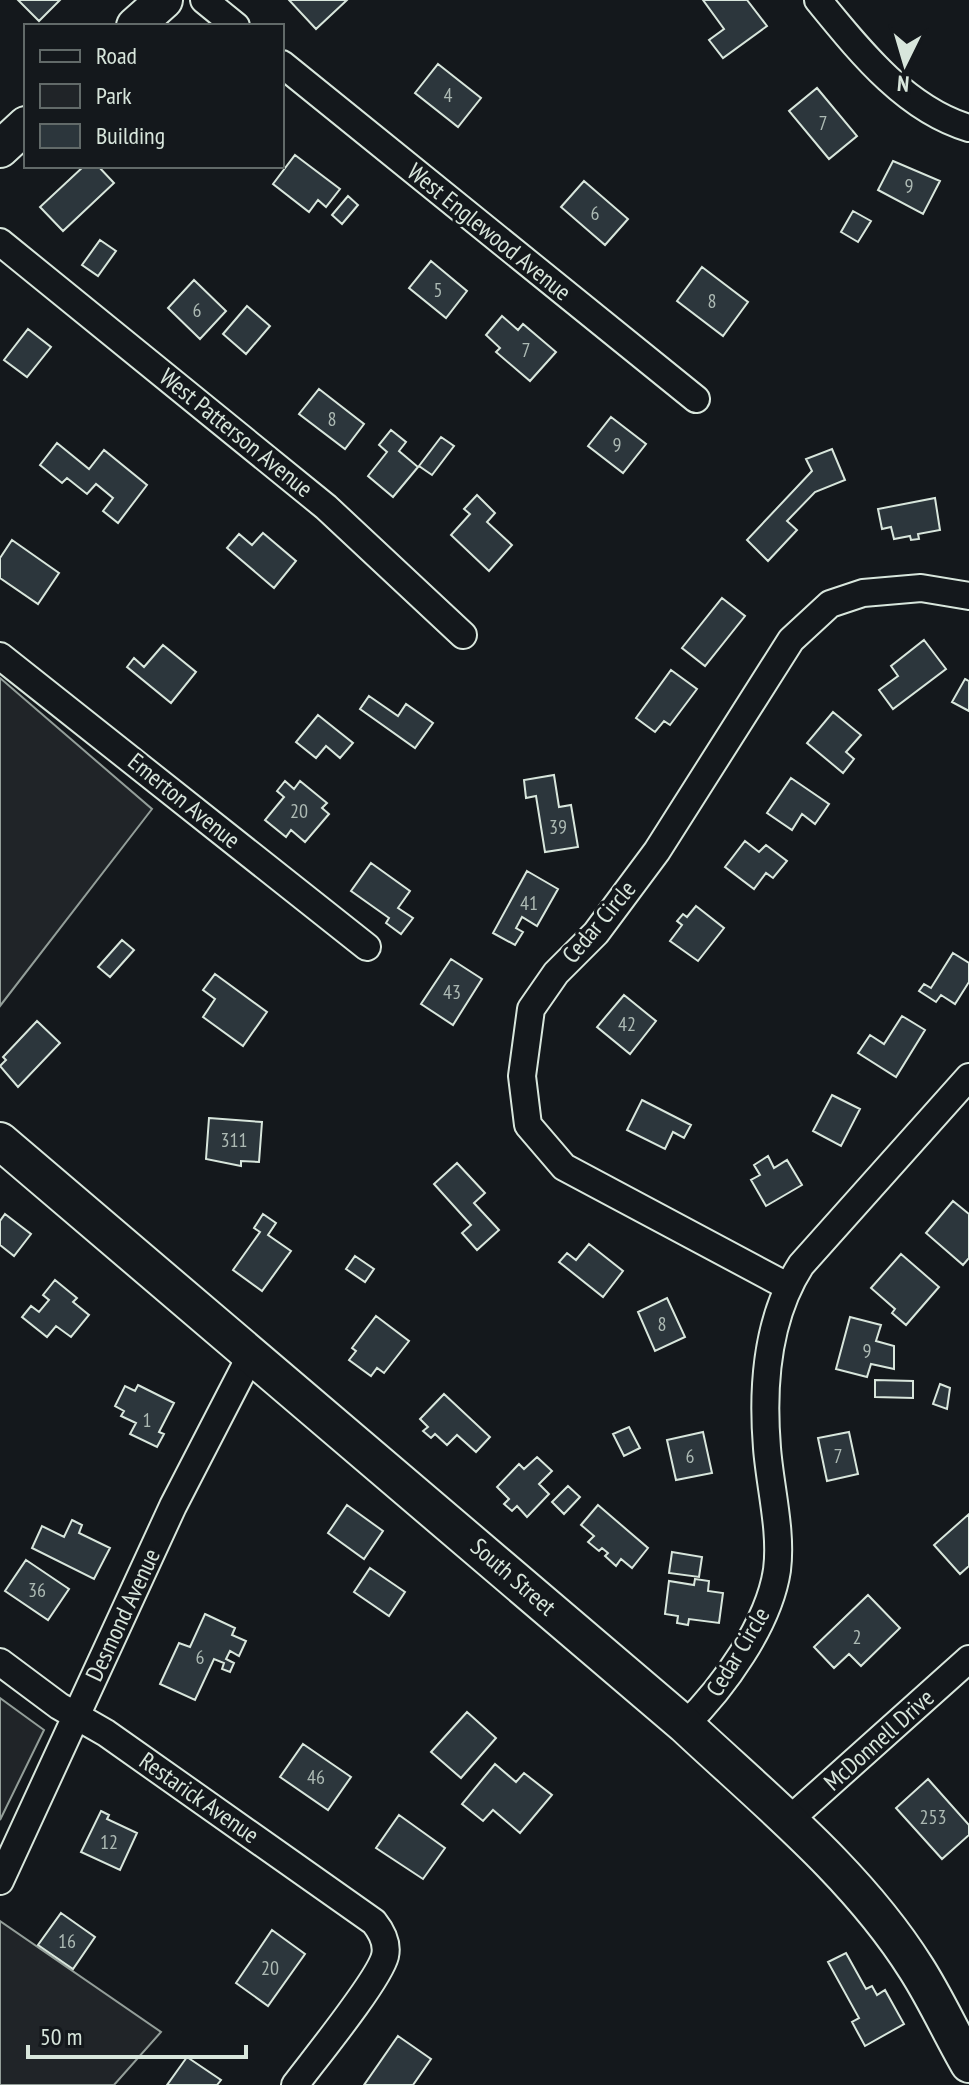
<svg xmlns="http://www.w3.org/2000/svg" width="969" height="2085" font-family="'PT Sans Narrow',sans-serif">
<rect width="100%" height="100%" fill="#14181c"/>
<path fill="#202428" stroke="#939e99" stroke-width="2" d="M0 678 152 809 0 1006Z
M0 1698 44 1730 0 1820Z
M0 1921 161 2032 114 2085H0Z"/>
<path fill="#2c363c" stroke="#d8e6dc" stroke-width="2" d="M18 0H60L39 21Z
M289 0H347L316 29Z
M703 0H747L767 26 723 58 709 40 724 29Z
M438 64 481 98 458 127 415 93Z
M817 88 857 136 829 159 789 111Z
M295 155 340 189 326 207 318 200 309 212 273 184Z
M893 161 940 181 923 214 878 190Z
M84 166H98L114 183 63 231 40 207Z
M584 181 628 219 605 245 561 207Z
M348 196 358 205 342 224 332 215Z
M853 211 871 221 858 242 841 232Z
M100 240 116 251 98 276 82 265Z
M431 261 467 291 446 318 409 288Z
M702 267 748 302 723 336 677 301Z
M194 280 226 311 200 339 168 308Z
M247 306 270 326 246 354 223 334Z
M502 316 518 330 523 324 556 352 530 381 496 352 500 348 486 335Z
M28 329 51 347 27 377 4 360Z
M319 389 364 424 345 449 299 414Z
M611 417 646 444 623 473 588 446Z
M391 430 406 442 399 451 418 467 393 497 368 476 387 452 379 445Z
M441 437 454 446 432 475 419 466Z
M57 443 89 469 104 450 147 485 118 523 103 511 113 498 96 484 87 494 67 478 62 483 40 465Z
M832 449 845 480 815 492 787 521 797 530 768 561 747 540 812 471 806 459Z
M477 495 495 513 487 522 512 545 489 571 451 535 470 514 464 509Z
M935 498 940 530 918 534 919 539 911 540 910 536 894 539 891 527 882 529 878 509Z
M263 533 296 561 274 588 227 548 239 534 252 545Z
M12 540 59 573 38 604 0 578V558Z
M722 598 745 616 705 666 682 648Z
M924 640 946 669 893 709 879 690 898 676 891 666Z
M163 645 196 672 171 703 127 667 134 658 144 667Z
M671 670 697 689 670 725 664 721 655 732 636 718Z
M965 679 969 681V711L952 702Z
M369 696 398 716 406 704 433 723 415 748 360 709Z
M833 712 861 735 846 752 854 759 843 773 807 743Z
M318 715 353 743 340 758 326 746 316 758 296 742Z
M554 775 559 807 571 805 578 847 545 852 536 796 526 798 524 780Z
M791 778 829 804 815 824 802 814 792 830 767 813Z
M285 781 294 789 300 781 327 803 322 808 329 814 305 842 291 830 286 837 265 820 284 797 277 791Z
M745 841 759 852 766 845 787 861 773 878 766 873 754 889 725 867Z
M371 863 410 891 398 908 413 918 401 934 386 923 389 918 351 891Z
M527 871 558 889 537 926 522 917 516 928 523 932 515 945 493 933Z
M696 906 724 928 698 961 670 941 682 925 677 921 683 914 687 917Z
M122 940 134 950 110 977 98 967Z
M953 953 969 963V982L955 1004 941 995 936 1002 919 991 924 984 931 988Z
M451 959 482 979 453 1025 421 1004Z
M215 974 267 1012 243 1046 203 1017 215 999 203 990Z
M624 995 656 1021 630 1054 597 1027Z
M902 1016 925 1030 896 1077 858 1053 870 1035 884 1044Z
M37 1021 60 1043 18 1087 0 1066 6 1060 3 1057Z
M832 1095 860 1109 841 1146 813 1131Z
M642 1100 691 1125 684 1138 673 1132 665 1149 627 1130Z
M209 1118 262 1122 259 1162 241 1161V1166L206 1159Z
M768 1156 774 1168 787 1160 802 1185 766 1206 751 1180 760 1175 754 1165Z
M457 1163 485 1193 474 1203 499 1230 477 1250 462 1233 471 1225 434 1184Z
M953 1201 969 1214V1258L963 1265 926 1233Z
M5 1214 31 1234 14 1256 0 1245V1221Z
M263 1214 276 1223 268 1235 291 1251 262 1291 233 1270 260 1232 254 1228Z
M589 1244 623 1271 603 1297 559 1262 567 1253 576 1260Z
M901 1254 939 1287 906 1325 892 1313 895 1309 871 1288Z
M355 1256 374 1269 365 1282 346 1269Z
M55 1280 77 1298 73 1302 89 1315 71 1337 56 1326 47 1337 22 1317 31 1306 39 1312 49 1300 43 1295Z
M667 1298 685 1337 655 1351 638 1312Z
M376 1316 409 1341 384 1373 377 1368 371 1376 349 1360 356 1351 352 1348Z
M850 1317 881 1325 876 1341 894 1346V1369L871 1364 867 1377 836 1369Z
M875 1380 913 1381V1398L875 1397Z
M940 1384 950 1388 947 1409 933 1404Z
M138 1385 174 1403 159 1432 164 1434 157 1447 130 1434 136 1423 121 1416 124 1411 115 1406 125 1386 135 1391Z
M444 1394 490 1437 476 1452 457 1435 447 1445 435 1434 431 1438 423 1431 428 1427 420 1419Z
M629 1427 640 1448 624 1456 613 1434Z
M703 1432 712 1473 676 1480 667 1440Z
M849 1432 858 1474 827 1481 818 1438Z
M537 1457 552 1471 539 1484 549 1494 527 1517 517 1506 512 1511 504 1504 509 1499 497 1487 519 1464 524 1469Z
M568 1486 580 1497 564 1514 552 1502Z
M347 1505 383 1531 364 1559 328 1533Z
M598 1505 648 1548 632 1568 621 1559 616 1566 605 1556 608 1553 602 1548 599 1551 588 1542 594 1536 581 1525Z
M969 1514V1566L960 1574 934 1545Z
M72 1520 82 1525 79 1533 110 1548 94 1579 32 1548 42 1526 64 1537Z
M672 1552 702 1557 699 1577 669 1573Z
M26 1560 69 1589 48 1620 5 1591Z
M370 1568 405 1592 389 1616 354 1592Z
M695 1579 709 1581 708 1591 723 1593 719 1623 689 1619 688 1625 677 1623 678 1616 665 1614 669 1581 694 1585Z
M868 1595 900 1628 861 1666 849 1654 834 1668 814 1647Z
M205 1614 235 1628 232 1635 246 1641 239 1656 230 1651 226 1659 234 1663 230 1672 222 1669 224 1663 214 1659 195 1700 160 1684 179 1643 190 1647Z
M467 1712 496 1738 461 1778 431 1752Z
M303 1744 351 1777 328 1810 280 1777Z
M495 1764 516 1782 524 1773 552 1795 520 1833 493 1810 483 1821 462 1804Z
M928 1779 969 1825V1835L942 1859 896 1808Z
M101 1811 109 1815 107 1819 137 1833 120 1870 81 1852Z
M399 1815 445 1848 423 1879 376 1848Z
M61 1913 95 1937 73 1969 38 1945Z
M272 1930 305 1954 268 2006 236 1983Z
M846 1953 866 1989 872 1986 877 1995 885 1990 904 2024 865 2046 852 2022 859 2018 828 1962Z
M398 2036 431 2059 413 2085H364Z
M187 2057 221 2080 217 2085H167Z"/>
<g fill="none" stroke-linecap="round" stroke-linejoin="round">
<g stroke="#d8e6dc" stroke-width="30">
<path id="minor" d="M204 0 236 26
M818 0C859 50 905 109 969 128
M282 64 696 399
M0 242 326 507 463 635
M0 656 367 947
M787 1286 564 1167 528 1125 522 1076 531 1009 556 973 596 933 657 851 791 640 830 604 863 593 921 588 969 596
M0 1662 59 1706 106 1733 374 1922C382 1932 388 1943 385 1956 379 1980 313 2061 295 2085
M685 1725C723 1688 769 1624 777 1570 782 1531 770 1487 767 1448 762 1387 767 1318 801 1265L969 1077
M788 1821 969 1659
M0 1881 173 1506 252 1353"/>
</g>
<g stroke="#d8e6dc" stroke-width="40">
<path id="secondary" d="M135 26 164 0
M0 149 26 125
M0 1141 685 1725C765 1800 857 1874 916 1968 936 1999 951 2033 969 2064"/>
</g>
<use href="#minor" stroke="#14181c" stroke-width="26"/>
<use href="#secondary" stroke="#14181c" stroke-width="36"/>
</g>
<g text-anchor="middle" stroke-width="6" stroke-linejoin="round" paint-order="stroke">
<g font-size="20" fill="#adbab4">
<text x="448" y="102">4</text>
<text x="823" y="130">7</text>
<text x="909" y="193">9</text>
<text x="595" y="220">6</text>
<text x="438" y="297">5</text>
<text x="712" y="308">8</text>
<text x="197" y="317">6</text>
<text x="526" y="357">7</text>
<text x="332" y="426">8</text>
<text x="617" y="452">9</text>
<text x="299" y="818">20</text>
<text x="558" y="834">39</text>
<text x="529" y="910">41</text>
<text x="452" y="999">43</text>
<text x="627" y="1031">42</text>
<text x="234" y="1147">311</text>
<text x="662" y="1331">8</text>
<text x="867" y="1358">9</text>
<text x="147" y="1427">1</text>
<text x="690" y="1463">6</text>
<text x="838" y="1463">7</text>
<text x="37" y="1597">36</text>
<text x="857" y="1644">2</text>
<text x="200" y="1664">6</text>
<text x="316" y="1784">46</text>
<text x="933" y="1824">253</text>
<text x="109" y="1849">12</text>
<text x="67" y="1948">16</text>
<text x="270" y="1975">20</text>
</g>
<g font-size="24" fill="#d8e6dc" stroke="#14181c">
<text transform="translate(489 232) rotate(39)" y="8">West Englewood Avenue</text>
<text transform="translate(236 433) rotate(39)" y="8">West Patterson Avenue</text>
<text transform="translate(184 801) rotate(39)" y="8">Emerton Avenue</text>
<text transform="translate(599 922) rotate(-50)" y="8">Cedar Circle</text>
<text transform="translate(513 1577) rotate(41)" y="8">South Street</text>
<text transform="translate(123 1615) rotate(-65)" y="8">Desmond Avenue</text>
<text transform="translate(738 1652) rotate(-59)" y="8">Cedar Circle</text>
<text transform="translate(879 1740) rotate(-42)" y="8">McDonnell Drive</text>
<text transform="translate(199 1798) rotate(35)" y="8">Restarick Avenue</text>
</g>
</g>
<rect x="24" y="24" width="260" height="144" fill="#14181c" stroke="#626a69" stroke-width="2"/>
<rect x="40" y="50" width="40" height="12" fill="#14181c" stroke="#626a69" stroke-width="2"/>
<text x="96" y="64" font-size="24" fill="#d8e6dc">Road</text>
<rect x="40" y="84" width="40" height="24" fill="#202428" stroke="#626a69" stroke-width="2"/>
<text x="96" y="104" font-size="24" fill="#d8e6dc">Park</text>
<rect x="40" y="124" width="40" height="24" fill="#2c363c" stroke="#626a69" stroke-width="2"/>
<text x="96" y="144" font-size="24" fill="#d8e6dc">Building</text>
<g transform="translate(905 64) rotate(185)" stroke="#14181c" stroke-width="6" paint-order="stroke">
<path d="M0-6L14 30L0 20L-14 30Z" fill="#d8e6dc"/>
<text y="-12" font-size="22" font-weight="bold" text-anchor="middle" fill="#d8e6dc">N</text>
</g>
<path d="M28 2045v12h218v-12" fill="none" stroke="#d8e6dc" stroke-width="4"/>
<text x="40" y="2045" font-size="24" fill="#d8e6dc" stroke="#14181c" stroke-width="6" paint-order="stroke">50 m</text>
</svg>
